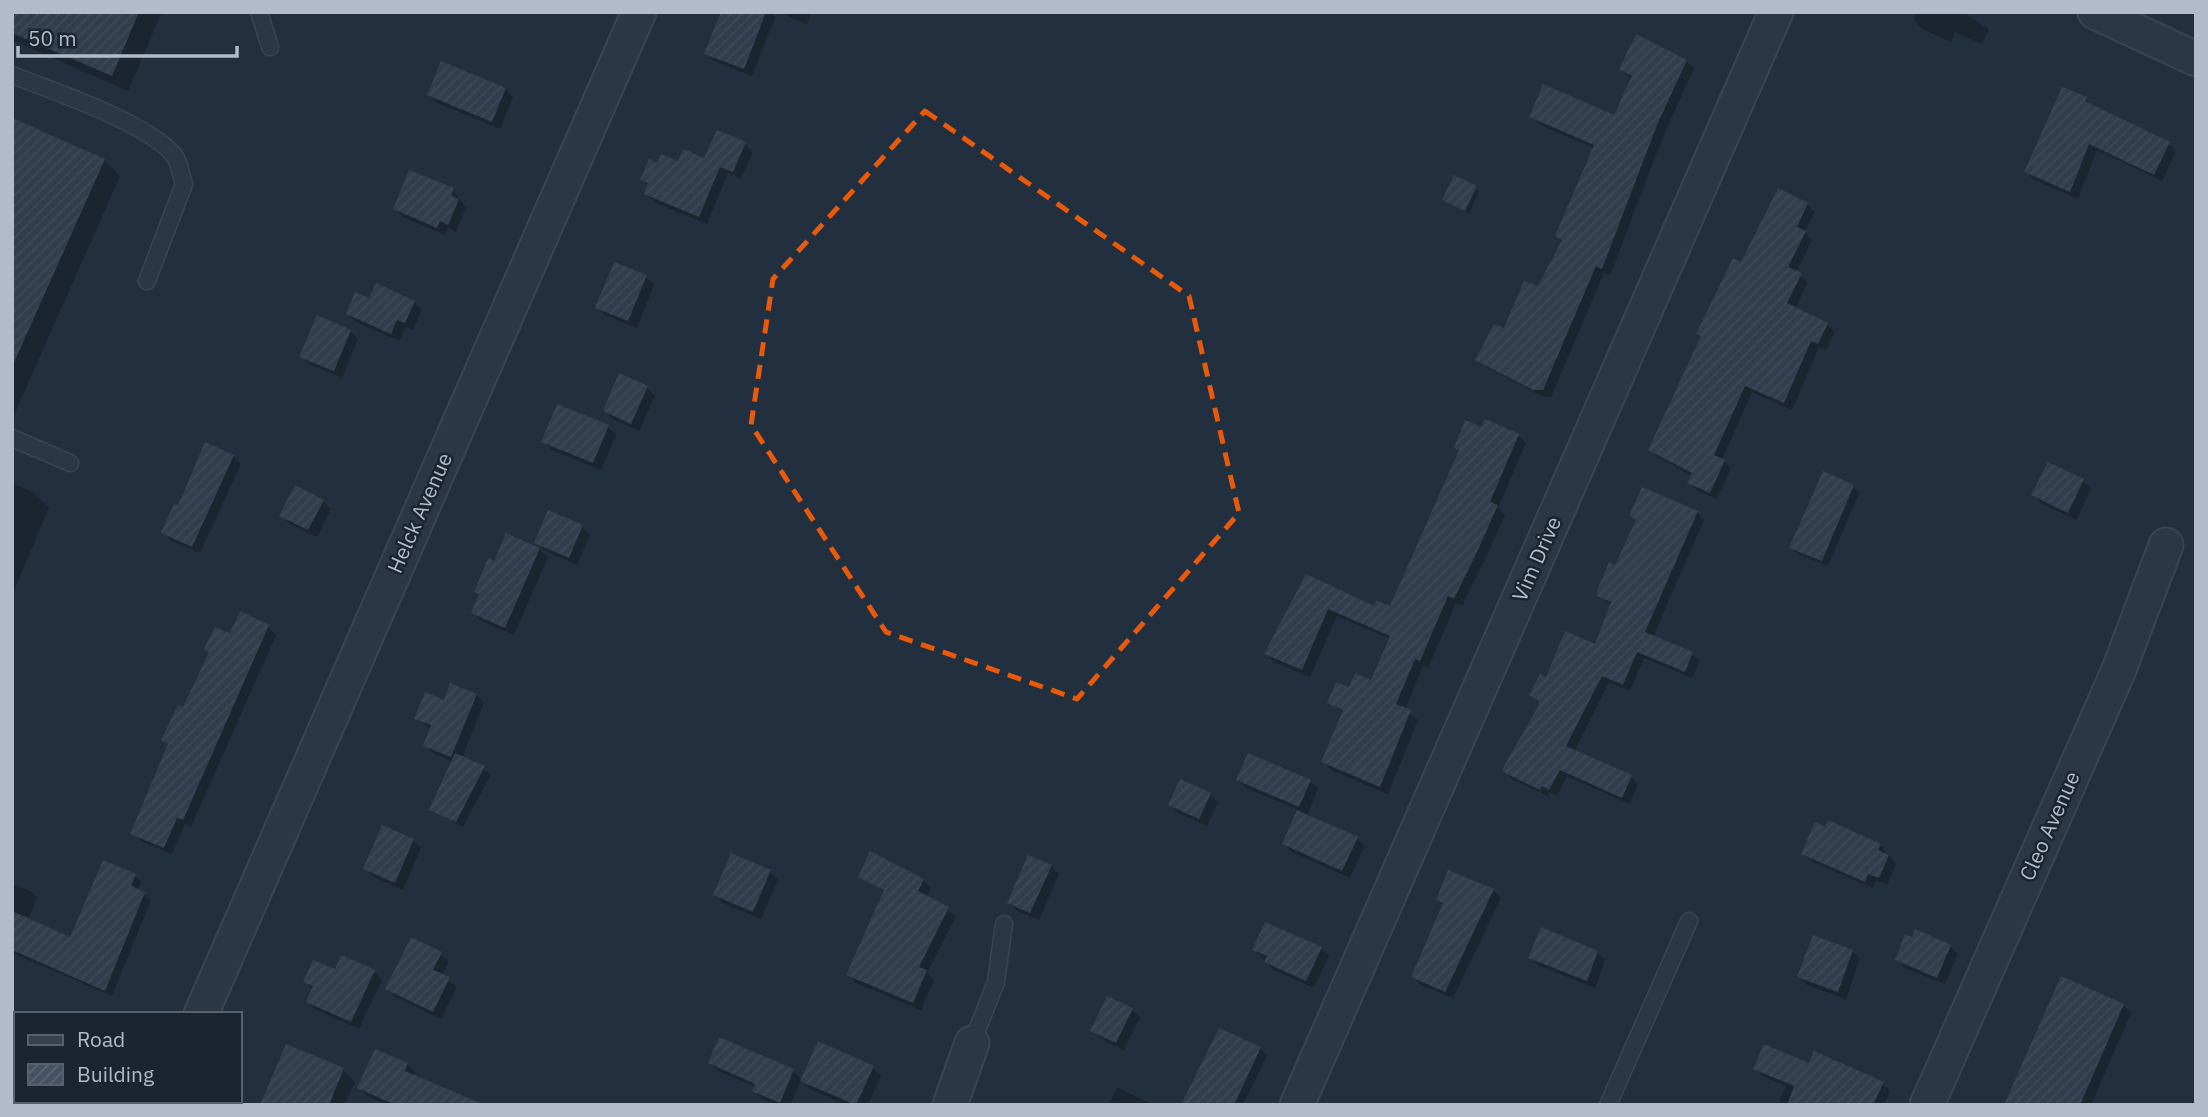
<svg xmlns="http://www.w3.org/2000/svg" width="2208" height="1117" font-family="'IBM Plex Sans',sans-serif">
<defs>
<pattern id="building-hatch" width="6" height="6" patternUnits="userSpaceOnUse" patternTransform="scale(1.75)"><rect width="6" height="6" fill="#435162"/><path d="M-1 1l2-2M0 6l6-6M5 7l2-2" fill="none" stroke="#5c6877"/></pattern>
</defs>
<rect width="100%" height="100%" fill="#222f3e"/>
<path fill="#0007" d="M12 12H162L128 91 12 40Z
M723 12H770L775 17 752 76 714 61 706 53Z
M779 12H811L807 25Z
M1916 12H1963L1989 29 1982 44 1955 32 1951 42 1922 29 1914 21Z
M1637 37 1686 61 1694 69 1664 134 1610 276 1604 273 1551 397H1543L1486 367 1478 359 1539 289 1563 242 1557 236 1594 148 1539 124 1531 116 1615 117 1632 79 1621 69Z
M505 89 513 97 500 129 437 103 429 95Z
M2086 99 2093 106 2169 144 2176 151 2162 181 2097 150 2078 199 2033 179 2026 171Z
M12 120 104 160 120 176 14 415Z
M745 144 753 152 741 179 728 173 707 224 654 202 646 194 649 186 642 179 658 165 705 161Z
M1476 188 1479 191 1469 213 1444 200Z
M453 190 466 208 456 232 448 228 445 235 403 217 395 209Z
M1807 204 1815 212 1805 232 1812 240 1796 273 1808 282 1795 309 1827 325 1835 332 1826 350 1819 347 1792 410 1752 392 1722 460 1731 468 1717 499 1697 490 1690 483 1693 476 1657 457 1650 449 1702 338 1698 333 1742 265Z
M646 277 654 285 637 328 605 315 597 307Z
M370 300 414 302 422 310 413 330 406 327 399 341 356 322 348 314Z
M350 331 358 339 342 378 309 364 301 356Z
M647 388 655 396 639 431 613 419 605 411Z
M608 427 616 435 601 470 552 450 544 441Z
M1482 429 1518 435 1526 443 1498 508 1505 515 1485 560 1462 606 1456 603 1428 668 1423 666 1405 710 1418 720 1388 794 1331 770 1323 762 1344 713 1329 702 1350 690 1372 682 1391 639 1337 616 1310 677 1274 662 1266 654 1306 576 1374 609H1391L1460 452 1456 447Z
M233 456 241 464 200 553 171 541 163 532 179 508Z
M2049 464 2083 481 2091 489 2076 520 2041 503 2033 495Z
M12 483 33 492 49 508 13 593Z
M1853 486 1859 493 1828 566 1798 554 1791 548Z
M323 501 331 509 317 537 290 524 282 516Z
M549 512 582 527 590 535 577 565 544 550 536 542Z
M1697 512 1704 520 1653 637 1692 654 1700 661 1692 678 1644 658 1630 691 1609 682 1574 752 1631 777 1638 784 1630 804 1567 776 1557 796 1549 792 1548 796 1512 779 1505 772 1540 703 1531 695 1547 679 1596 646 1611 605 1599 595 1637 523 1631 516Z
M539 549 548 557 514 635 481 621 473 613 480 596 476 591 495 563Z
M241 614 268 627 276 635 191 827 185 824 172 854 141 841 133 833 169 746 164 740 231 636Z
M476 695 484 703 462 758 491 774 463 827 431 809 453 762 433 753 425 745 431 729 416 718Z
M1238 780 1310 781 1318 789 1307 816 1357 838 1365 846 1350 878 1292 852 1284 844 1299 810 1246 788Z
M1210 794 1218 802 1207 826 1178 813 1170 805Z
M1826 829 1880 845 1896 864 1887 885 1876 880 1873 888 1811 861 1803 853Z
M413 840 421 848 403 890 374 877 365 869Z
M1051 866 1059 874 1039 920 1017 911 1009 903Z
M770 872 778 880 761 919 723 903 715 895Z
M135 876 141 882 138 891 151 900 112 996 15 954 12 961V884L31 891 37 898 28 920 71 939Z
M860 876 923 880 931 888 927 897 956 916 927 973 934 980 921 1010 856 983 848 975 885 892Z
M1493 890 1501 898 1453 998 1421 985 1413 977 1444 906 1438 900Z
M1950 946 1958 954 1945 984 1905 968 1897 959Z
M1320 948 1329 956 1314 988 1274 970 1255 950Z
M1852 951 1860 959 1846 999 1807 985 1799 977Z
M1597 952 1605 960 1595 988 1538 965 1530 957Z
M440 954 449 962 441 976 457 987 441 1019 396 997 388 989Z
M336 971 374 972 382 980 359 1029 316 1010 308 1002 314 990 306 981Z
M2123 1005 2131 1013 2091 1105H2006Z
M1132 1010 1140 1018 1124 1050 1100 1038 1092 1030Z
M819 1043 873 1068 881 1076 868 1105H845L810 1089 801 1080 790 1105H776L762 1099 754 1091 756 1087 718 1071 710 1063 793 1071 802 1080Z
M1260 1048 1267 1056 1243 1105H1183Z
M407 1064 415 1072 418 1105H388L367 1096 359 1088Z
M1810 1065 1883 1084 1890 1091 1884 1105H1778L1786 1086 1763 1076 1755 1068Z
M343 1070 355 1082 345 1105H262Z
M1117 1087 1153 1105H1109Z"/>
<path fill="url(#building-hatch)" d="M12 12H139L112 76 12 33Z
M721 12H766L744 69 704 54Z
M1636 34 1687 60 1657 125 1602 269 1596 266 1543 390H1533L1475 360 1494 324 1504 328 1524 281 1538 286 1562 240 1555 236 1594 145 1529 117 1543 84 1614 115 1632 76 1619 69Z
M441 61 506 88 492 122 427 95Z
M2062 87 2087 97 2085 101 2170 142 2154 175 2089 144 2070 192 2024 172Z
M12 118 105 159 12 367Z
M717 130 746 142 733 172 720 167 699 217 644 194 648 183 640 180 649 159 657 163 661 154 678 161 683 149 704 158Z
M409 170 454 188 451 196 459 199 448 225 440 221 437 228 393 209Z
M1454 175 1477 186 1465 211 1442 200Z
M1778 188 1808 203 1797 227 1806 231 1788 267 1802 273 1787 303 1828 323 1818 344 1811 341 1784 403 1745 386 1714 455 1725 460 1710 493 1687 483 1692 473 1648 450 1701 336 1696 334 1733 258 1741 262Z
M614 262 647 275 628 321 595 308Z
M376 283 415 301 405 323 397 320 391 334 346 314 355 292 369 298Z
M317 315 351 330 334 371 299 357Z
M619 373 648 386 631 424 603 411Z
M557 404 609 425 593 463 541 442Z
M1485 419 1519 434 1490 502 1498 505 1477 552 1454 599 1448 596 1420 661 1415 659 1396 704 1411 710 1380 787 1321 762 1343 710 1327 703 1336 682 1349 687 1355 673 1371 680 1390 636 1328 609 1302 670 1264 654 1306 574 1374 606 1376 600 1390 606 1459 450 1454 448 1465 420 1481 427Z
M205 442 234 455 192 547 161 533 174 504 178 505Z
M2048 462 2084 479 2068 513 2031 495Z
M1823 471 1854 485 1822 561 1789 548Z
M295 485 324 500 308 530 279 516Z
M1642 487 1698 511 1645 632 1693 652 1685 672 1637 652 1623 685 1602 676 1566 746 1632 775 1622 798 1560 770 1549 790 1542 786 1540 790 1503 772 1504 766 1538 707 1539 701 1529 695 1540 674 1546 677 1565 631 1595 644 1611 602 1597 596 1598 588 1609 562 1615 565 1636 520 1629 516Z
M548 510 583 525 569 558 534 543Z
M506 533 540 548 505 628 471 613 479 594 474 592 488 558 494 561Z
M240 611 269 625 183 820 177 818 164 848 130 834 168 744 161 740 178 705 183 707 209 652 204 649 215 627 230 633Z
M450 683 477 694 451 757 423 746 431 725 414 719 425 692 444 700Z
M455 753 485 766 456 822 429 810Z
M1248 753 1311 780 1299 807 1236 780Z
M1180 779 1211 793 1199 819 1168 805Z
M1297 810 1358 837 1342 871 1282 844Z
M1828 820 1881 844 1878 850 1889 855 1879 878 1868 874 1865 882 1801 854 1815 822 1825 827Z
M382 825 414 839 395 883 363 869Z
M870 851 924 879 918 891 949 907 919 967 927 970 913 1003 846 975 884 890 858 877Z
M731 853 771 870 753 912 713 895Z
M1028 855 1052 865 1030 913 1007 903Z
M103 860 136 874 131 886 145 892 105 991 12 950V911L70 937Z
M1448 870 1494 889 1445 992 1411 977 1443 903 1436 900Z
M1265 922 1322 947 1306 981 1264 962 1267 956 1252 950Z
M1541 927 1598 951 1587 981 1528 958Z
M1915 929 1951 945 1937 978 1895 960 1905 934 1912 937Z
M1813 935 1853 950 1838 992 1797 977Z
M411 937 442 952 433 970 450 977 433 1012 385 989Z
M341 955 375 970 351 1022 306 1002 313 986 303 982 313 960 335 969Z
M2061 976 2124 1004 2080 1105H2004Z
M1107 996 1133 1008 1116 1043 1090 1031Z
M1219 1028 1261 1047 1234 1105H1181Z
M719 1037 794 1069 780 1103 752 1091 755 1084 708 1063Z
M818 1041 874 1066 856 1105 800 1081Z
M286 1044 344 1068 329 1105H260Z
M1764 1044 1809 1063 1814 1051 1884 1082 1873 1105H1787L1794 1086 1753 1069Z
M375 1049 408 1063 405 1071 485 1105H396L357 1088Z"/>
<g fill="none" stroke-linecap="round" stroke-linejoin="round">
<g stroke="#545e6b" stroke-width="19">
<path id="service" d="M259 12 270 47
M12 75C53 91 145 122 173 154 179 160 181 175 184 184L147 281
M12 438 70 463
M972 1043 996 982 1004 924
M1608 1105 1689 921"/>
</g>
<g stroke="#545e6b" stroke-width="37">
<path id="minor" d="M2095 12 2196 59
M201 1014 639 12
M162 1105 163 1101
M950 1105 972 1043
M1297 1105 1776 12
M1927 1105 2118 672 2166 545"/>
</g>
<use href="#service" stroke="#36404e" stroke-width="16"/>
<use href="#minor" stroke="#36404e" stroke-width="33"/>
</g>
<path d="M0 0H2208V1117H0ZM925 111 1189 296 1239 513 1077 699 886 632 751 425 773 279Z" fill="#222f3e" fill-opacity=".55" fill-rule="evenodd"/>
<path fill="none" stroke="#e8590c" stroke-width="5" stroke-dasharray="14 9" stroke-linejoin="round" d="M925 111 1189 296 1239 513 1077 699 886 632 751 425 773 279Z"/>
<g text-anchor="middle" stroke-width="5" stroke-linejoin="round" paint-order="stroke">
<g font-size="21" fill="#b2bbc9" stroke="#1b2532">
<text transform="translate(420 513) rotate(-66)" y="7">Helck Avenue</text>
<text transform="translate(1537 559) rotate(-66)" y="7">Vim Drive</text>
<text transform="translate(2050 826) rotate(-66)" y="7">Cleo Avenue</text>
</g>
</g>
<rect width="2208" height="1117" fill="none" stroke="#b2bbc9" stroke-width="28"/>
<rect x="14" y="1012" width="228" height="91" fill="#1b2532" stroke="#57616e" stroke-width="2"/>
<rect x="28" y="1035" width="35" height="10" fill="#36404e" stroke="#57616e" stroke-width="2"/>
<text x="77" y="1047" font-size="21" fill="#b2bbc9">Road</text>
<rect x="28" y="1064" width="35" height="21" fill="url(#building-hatch)" stroke="#57616e" stroke-width="2"/>
<text x="77" y="1082" font-size="21" fill="#b2bbc9">Building</text>
<path d="M18 46v10h219v-10" fill="none" stroke="#b2bbc9" stroke-width="3.5"/>
<text x="28" y="46" font-size="21" fill="#b2bbc9" stroke="#1b2532" stroke-width="5" paint-order="stroke">50 m</text>
</svg>
